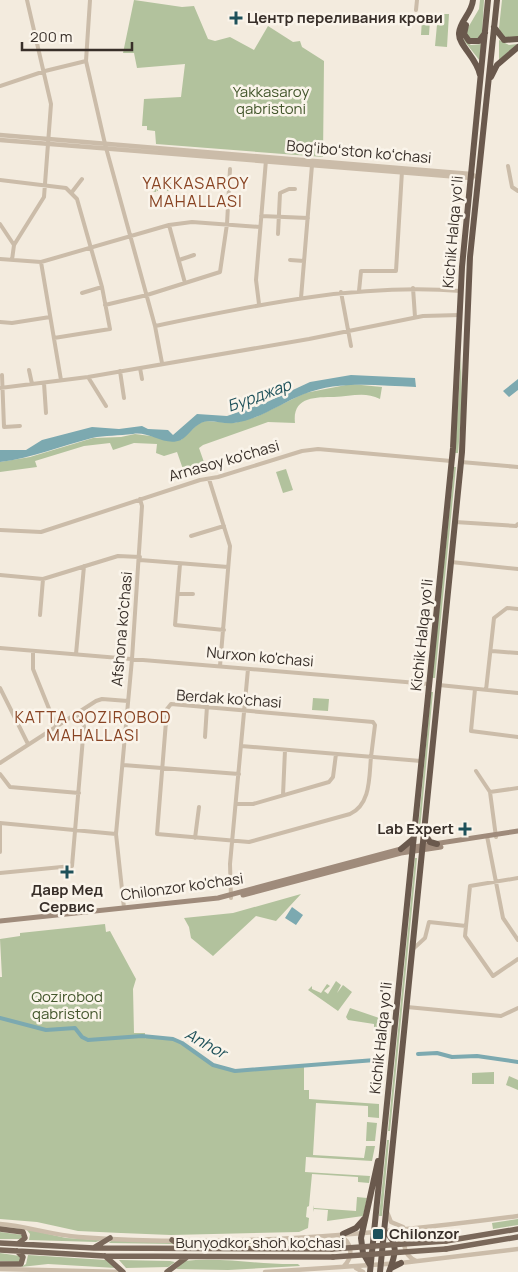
<svg xmlns="http://www.w3.org/2000/svg" width="518" height="1272" font-family="Manrope,sans-serif">
<rect width="100%" height="100%" fill="#f3ebde"/>
<path fill="#b2c29d" d="M134 0 182 7 194 6 208 39 215 41 230 37 254 50 268 26 293 42 300 41 302 47 324 61 323 157 156 144 155 131 147 130V126H142L144 99 181 97 185 64 137 68 134 53H123Z
M480 0H484L482 33 479 38H468L466 31 479 9Z
M502 0H518V36L512 39 502 36 499 28Z
M438 14H449L447 47 435 46Z
M422 19 430 20 429 35H421Z
M462 38 471 45 482 44 480 61Z
M499 40 509 45 517 44 499 60Z
M151 181 171 183 170 191H157V187L156 192 151 191Z
M461 356 462 406 458 453H455Z
M351 384 382 387 380 399C364 391 350 397 334 397 315 397 292 397 295 423L268 422 203 445 199 448 205 465 184 472 177 452 164 456 156 453 157 444 134 443 113 450 110 443 84 446 35 461 37 467 0 472V462L30 457 93 438 121 437 135 434 181 440 199 423 206 421 234 423 256 417 305 393Z
M454 467H456L435 678H432Z
M286 469 293 490 283 493 276 472Z
M431 692H433L420 830H418Z
M313 698 329 699 328 711 312 710Z
M415 858H417L390 1131H388Z
M301 894 276 921 256 916 213 956 191 938 189 927 184 918 233 913Z
M105 924 106 932 110 931 136 979 133 989 134 1033H145V1039L146 1036 177 1041 213 1065 227 1070 304 1066V1090H309V1099L379 1104V1118L368 1117V1106L316 1103 313 1155 364 1158 366 1146H375L372 1161 306 1157 305 1172 370 1176 369 1183 358 1182V1177L312 1174 309 1206 307 1207 306 1217 309 1218 308 1228 299 1232 171 1235 121 1233 78 1231 37 1222 0 1219V977H2L0 939 20 936V933Z
M336 981 341 985 337 993 343 985 352 992 338 1011 308 990 312 986V989L321 993 327 984 330 986 324 991 328 994Z
M350 1008 385 1020 384 1030 374 1029V1024L348 1020 346 1017Z
M494 1072V1084H472V1073Z
M509 1076 518 1080V1090L506 1085Z
M367 1122 377 1123 375 1141H366Z
M387 1140H389L382 1216H379Z
M357 1197 367 1198 363 1216 327 1221 328 1210 314 1209 313 1212 314 1205V1208L356 1211Z
M518 1219V1225L493 1229 492 1223Z
M26 1229 66 1238 101 1240 96 1242 29 1240 30 1234Z
M0 1232 23 1235 21 1239H0Z
M294 1239 292 1244 185 1243Z
M111 1241H170L174 1244 109 1243Z
M0 1253 20 1256V1262L0 1261Z
M28 1255 106 1260 116 1268 48 1264 21 1267 26 1264Z
M119 1260 170 1261 175 1262 168 1267 126 1268Z
M184 1261C223 1257 262 1265 298 1264L300 1266 228 1270 176 1269Z"/>
<path fill="#7ca9b0" d="M351 375 415 378 416 387C378 386 341 380 304 394 281 403 259 420 234 423 224 425 209 418 201 423 193 427 188 436 181 440 165 447 149 431 133 434 119 436 105 435 92 438 61 446 32 458 0 462V450H26L42 440 92 427 119 429 142 426 148 429 168 430 173 435 197 414 227 416 265 403 310 382Z
M518 379V390L509 397 503 391Z
M292 907 303 915 296 925 285 918Z"/>
<g fill="none" stroke-linecap="round" stroke-linejoin="round">
<path stroke="#7ca9b0" stroke-width="4" d="M0 1018 46 1030 75 1028 82 1037 88 1040 142 1036 173 1039 182 1043 213 1065 235 1071 375 1060
M418 1054 437 1053 452 1057 477 1056 518 1062"/>
<path stroke="#cbbca9" stroke-width="4" d="M90 0 86 61 105 144 155 326 162 363
M416 10 417 0
M0 86 45 71 86 61
M508 166 512 187 518 191
M0 180 66 188 77 199 102 287 110 329 54 338
M72 192 82 179
M261 216 308 218
M0 224 14 245
M169 225 185 283
M278 234 280 193 289 189H295
M0 259 41 262 169 225 192 222 260 227
M12 260 14 245 44 197 51 104 27 0
M179 260 194 255
M290 260 304 261
M41 262 61 380
M413 288 415 317
M359 291 361 271H396L402 171
M341 292 351 346
M82 293 102 287
M301 298 312 165
M259 304 256 280 266 160
M105 305 147 295 220 272 227 224 230 169
M0 322 12 323 50 317
M155 326C256 305 357 283 461 291
M140 368 142 379
M29 370 32 384
M120 371 124 398
M2 375 4 427 20 426
M88 377 106 406
M44 383 46 413
M0 388 88 377 309 339 423 316 460 315
M461 462 518 467
M209 479 230 546 220 666
M455 522 516 526 518 524
M0 530 41 532 200 480 218 477 302 451 318 449 451 461
M191 536 224 526
M140 560 228 567
M451 562 518 569
M180 564 175 625 224 630
M0 575 43 579 118 556 140 557
M178 594H193
M40 615 43 579
M0 648 429 684
M33 651V669L56 726
M492 651 518 653
M76 654 84 566
M439 685 518 693
M0 688 28 744
M475 689 471 731 518 737
M486 690 494 618 507 608 518 609
M205 737 207 706
M241 746 421 761
M371 757 375 725 373 722 171 704 167 709 157 834 249 842 350 814C371 804 369 777 371 757
M0 763 96 701 102 699 128 701
M123 765 239 774
M476 771 490 792 496 837
M0 774 10 787 79 793
M490 792 518 788
M283 795 285 750
M236 804H253L329 782 333 777 336 754
M0 823 116 834
M487 836 503 918 518 940
M195 838 199 807
M0 852V823
M0 873 72 866 84 726 76 713
M518 878 470 886 465 936 493 976 518 959
M231 898 230 864 248 669
M124 908 116 834 132 659 142 506 140 499
M413 949 425 938 429 922 466 926
M407 1007 501 1016 518 1008"/>
<path stroke="#cbbca9" stroke-width="4.5" d="M0 135 471 174 477 177
M0 140 472 178
M387 1212 391 1222 403 1227
M0 1224C26 1226 52 1235 79 1237 225 1248 373 1235 518 1216
M411 1229C401 1240 402 1254 416 1261
M339 1235C352 1242 354 1256 344 1266
M356 1268 363 1272
M0 1269 123 1272
M265 1272 401 1263 518 1249"/>
<path stroke="#9f8b7b" stroke-width="5" d="M243 895 401 853 441 847
M0 921 218 898 401 849 518 831"/>
<path stroke="#7a685a" stroke-width="5.5" d="M0 1229 23 1232 25 1238 19 1243
M172 1240 184 1248
M446 1241 518 1229
M0 1243 94 1248 332 1249
M95 1247 110 1238
M446 1249 518 1237
M0 1250 105 1256 333 1257
M105 1256 123 1272
M0 1264H21L23 1257 17 1251
M167 1272 187 1257"/>
<path stroke="#6a594d" stroke-width="6" d="M473 0C472 13 460 21 459 33 458 45 477 58 480 75
M466 25 464 34 469 41H479L485 33
M494 27 504 40 518 39
M491 77 497 65 518 47
M424 833 430 842 437 844
M401 849 413 839
M384 1231C400 1242 395 1256 389 1272
M343 1234 356 1228 365 1218
M370 1265 363 1253 361 1238 378 1161
M391 1268 401 1263
M370 1272 453 448 462 267 488 0
M380 1272 462 452 470 257 497 0"/>
<path stroke="#7a685a" stroke-width="5.5" d="M332 1249 446 1241
M333 1257 446 1249"/>
</g>
<g fill="#1e515a" stroke="#faf4ea" stroke-width="2">
<path d="M233.5 10.5h5v5h5v5h-5v5h-5v-5h-5v-5h5z"/>
<path d="M462.5 821.5h5v5h5v5h-5v5h-5v-5h-5v-5h5z"/>
<path d="M64.5 864.5h5v5h5v5h-5v5h-5v-5h-5v-5h5z"/>
<rect x="372" y="1228" width="12" height="12" rx="2.5"/>
</g>
<g text-anchor="middle" stroke-width="5" stroke-linejoin="round" paint-order="stroke">
<g font-size="15" font-weight="bold" fill="#382f29" stroke="#faf4ea" text-anchor="start">
<text x="247" y="23">Центр переливания крови</text>
<text x="454" y="834" text-anchor="end">Lab Expert</text>
<text x="67" y="895" text-anchor="middle">Давр Мед<tspan x="67" dy="17">Сервис</tspan></text>
<text x="389" y="1239">Chilonzor</text>
</g>
<g font-size="15" fill="#44572d" stroke="#faf4ea">
<text x="271" y="97">Yakkasaroy<tspan x="271" dy="17">qabristoni</tspan></text>
<text x="67" y="1002">Qozirobod<tspan x="67" dy="17">qabristoni</tspan></text>
</g>
<g font-size="15" fill="#382f29" stroke="#faf4ea">
<text transform="translate(359 152) rotate(5)" y="5">Bogʻiboʻston koʻchasi</text>
<text transform="translate(453 232) rotate(-85)" y="5">Kichik Halqa yo'li</text>
<text transform="translate(224 461) rotate(-16)" y="5">Arnasoy ko'chasi</text>
<text transform="translate(122 629) rotate(-85)" y="5">Afshona ko'chasi</text>
<text transform="translate(422 635) rotate(-84)" y="5">Kichik Halqa yo'li</text>
<text transform="translate(260 657) rotate(5)" y="5">Nurxon ko'chasi</text>
<text transform="translate(229 699) rotate(4)" y="5">Berdak ko'chasi</text>
<text transform="translate(182 887) rotate(-8)" y="5">Chilonzor ko'chasi</text>
<text transform="translate(381 1038) rotate(-84)" y="5">Kichik Halqa yo'li</text>
<text x="260" y="1248">Bunyodkor shoh ko'chasi</text>
</g>
<g font-size="16" letter-spacing="1" fill="#884322" stroke="#faf4ea">
<text x="196" y="189">YAKKASAROY<tspan x="196" dy="18">MAHALLASI</tspan></text>
<text x="93" y="723">KATTA QOZIROBOD<tspan x="93" dy="18">MAHALLASI</tspan></text>
</g>
<g font-size="16" font-style="italic" fill="#1e515a" stroke="#faf4ea">
<text transform="translate(259 395) rotate(-20)" y="6">Бурджар</text>
<text transform="translate(206 1043) rotate(29)" y="6">Anhor</text>
</g>
</g>
<path d="M22 42v8h110v-8" fill="none" stroke="#382f29" stroke-width="2.5"/>
<text x="30" y="42" font-size="15" fill="#382f29" stroke="#faf4ea" stroke-width="4" paint-order="stroke">200 m</text>
</svg>
